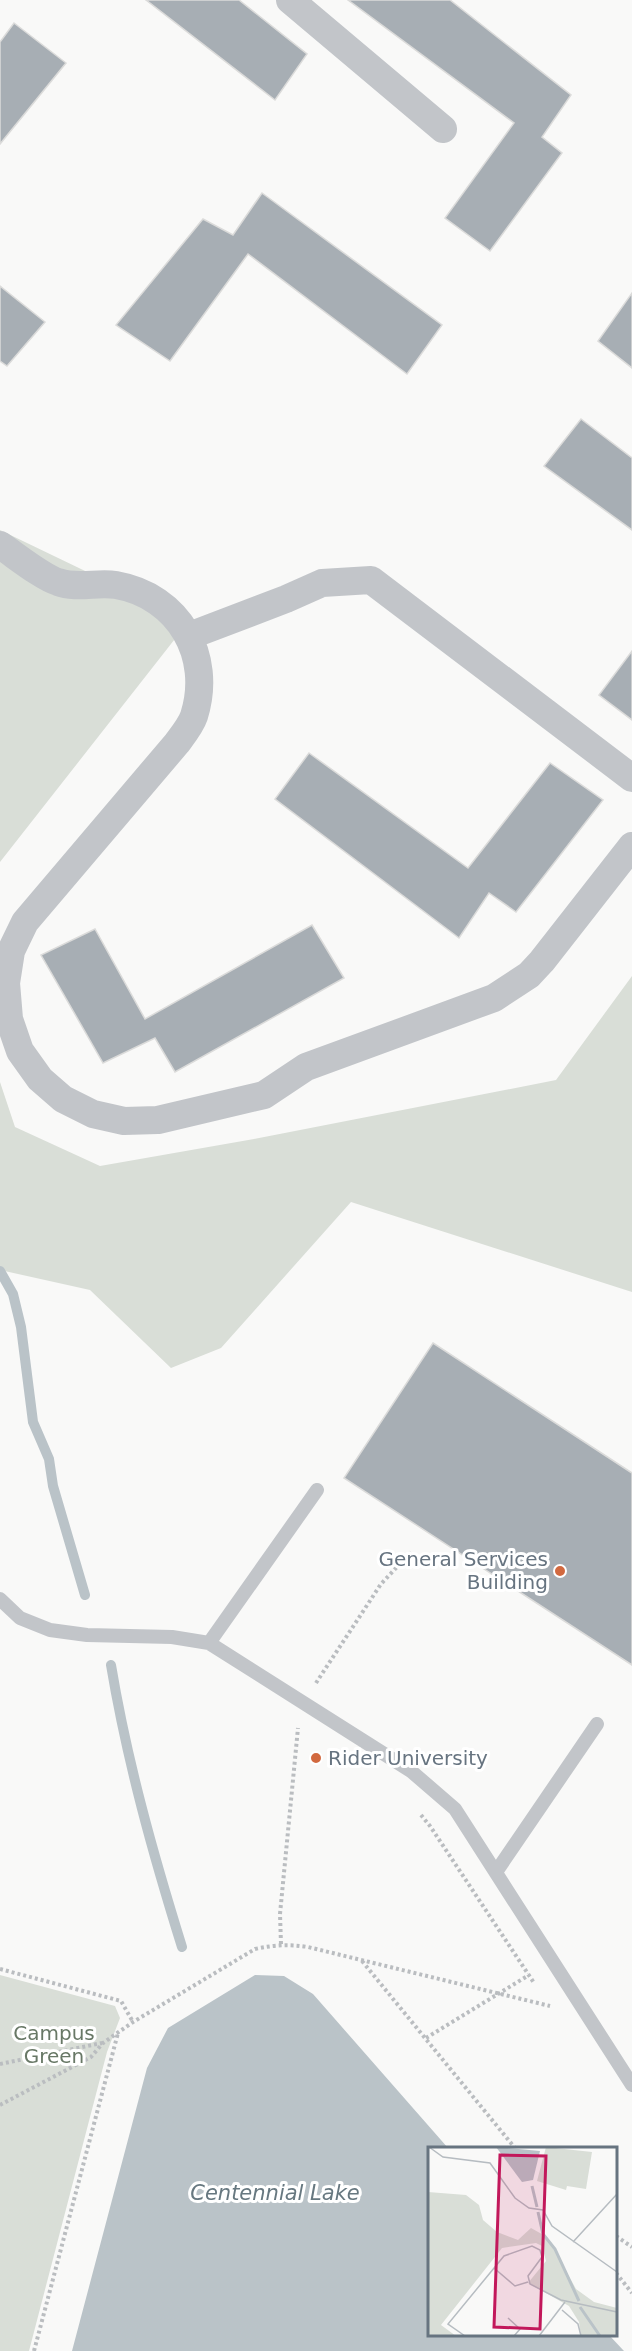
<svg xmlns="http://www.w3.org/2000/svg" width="632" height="2351" font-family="'DejaVu Sans',sans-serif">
<rect width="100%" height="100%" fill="#f9f9f8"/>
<path fill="#d9ded7" d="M0 530 189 621 0 862Z
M632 976V1292L351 1202 221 1348 171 1368 90 1290 0 1270V1082L15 1127 100 1166 254 1139 556 1080Z
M0 1975 115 2006 120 2018 107 2052 29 2351H0Z"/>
<path fill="#bac3c8" d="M255 1975 284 1976 313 1994 448 2148H430V2334L609 2335 624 2351H72L147 2068 168 2028Z"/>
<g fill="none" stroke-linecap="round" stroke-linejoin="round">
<path stroke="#bac3c8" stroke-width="10" d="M0 1271 13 1294 21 1327 33 1422 49 1459 53 1486 85 1595
M111 1665C127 1761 153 1854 182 1947"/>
</g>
<path fill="#a7aeb4" stroke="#dbdbda" stroke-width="1.5" d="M146 0H239L307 54 275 100Z
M348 0H450L571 95 542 137 562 153 490 251 445 218 514 123Z
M14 23 66 63 0 144V42Z
M262 193 442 325 407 374 248 254 170 361 116 325 203 219 233 235Z
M0 286 45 322 7 366 0 361Z
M632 293V368L598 341Z
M581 419 632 458V530L544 466Z
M632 651V720L599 695Z
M309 753 468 868 550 763 603 800 516 912 489 893 459 938 275 799Z
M312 925 344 978 175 1072 155 1038 103 1063 41 955 95 929 145 1019Z
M433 1343 632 1473V1665L344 1478Z"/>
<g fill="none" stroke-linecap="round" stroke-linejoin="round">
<path stroke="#babdc0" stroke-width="4" stroke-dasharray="3 3" stroke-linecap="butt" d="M316 1683 381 1584 411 1552
M421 1815 430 1826 534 1983
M281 1944 280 1914 298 1728
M362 1961 515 2148
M0 1969 121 2001 133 2022
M426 2038 529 1975
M0 2064 102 2043
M0 2105 91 2057 103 2043 133 2022 255 1949C274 1945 289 1944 308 1947L550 2006
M616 2236 632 2247
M616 2273 632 2293
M34 2351 118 2033"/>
<path stroke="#c2c5c9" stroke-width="14" d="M0 1599 20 1618 50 1630 87 1635 172 1637 209 1643 411 1771 455 1809 632 2085
M209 1643 317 1490
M496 1872 597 1724"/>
<path stroke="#c2c5c9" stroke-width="28" d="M290 0 443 129
M0 545C15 555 42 577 58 582 77 589 97 582 116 585 179 596 213 656 194 716 191 725 183 735 177 743L25 922 11 951 6 983 9 1019 20 1051 40 1079 63 1099 93 1114 124 1121 158 1120 264 1095 306 1067 494 998 529 975 542 961 632 846
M189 636 286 599 322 583 371 580 632 778"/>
</g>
<g fill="#d2693f" stroke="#fff" stroke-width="2">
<circle cx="560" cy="1571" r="6"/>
<circle cx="316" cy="1758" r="6"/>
</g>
<g text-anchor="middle" stroke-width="6" stroke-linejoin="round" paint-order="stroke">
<g font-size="20" fill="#677480" stroke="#fff" text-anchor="end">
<text x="548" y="1566">General Services<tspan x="548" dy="23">Building</tspan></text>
<text x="328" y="1765" text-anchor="start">Rider University</text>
</g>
<g font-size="20" fill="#687866" stroke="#fff">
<text x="54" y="2040">Campus<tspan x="54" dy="23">Green</tspan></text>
</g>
<g font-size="21" font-style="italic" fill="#677880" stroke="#fff">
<text x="275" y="2200">Centennial Lake</text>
</g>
</g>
<g transform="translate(428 2147)">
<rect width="189" height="189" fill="#f9f9f8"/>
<path d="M118 0 164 5 158 42 139 39 138 43 109 34ZM0 45 38 48 51 58 55 73 69 85 90 93 103 81 119 90 148 142 166 155 189 161V189H153L151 175 141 159 100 136 118 114 114 99 108 96 74 101 13 178 28 189H0Z" fill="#d9ded7"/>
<path d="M68 0 112 4 105 33 94 35Z" fill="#bac3c8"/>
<path fill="none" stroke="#bac3c8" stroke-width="3" d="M104 39 109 60M110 65 115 87 127 102 151 154M152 160 172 189"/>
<path fill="none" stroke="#b6bcc1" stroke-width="1.5" d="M1 0 15 10 62 16 87 51 101 61 115 63 124 79 189 125M145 95 189 47M66 121 87 139 100 135M134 163 150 177 153 189M80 171 92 182 86 189M37 189 20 177 76 109 104 99 112 103 114 110 100 129 102 137 133 153 189 165M111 189 137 155"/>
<path fill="#c2185b" fill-opacity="0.15" stroke="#c2185b" stroke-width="3" d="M72 8 118 9 112 182 66 180Z"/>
<rect width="189" height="189" fill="none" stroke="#677480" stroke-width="3"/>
</g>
</svg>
